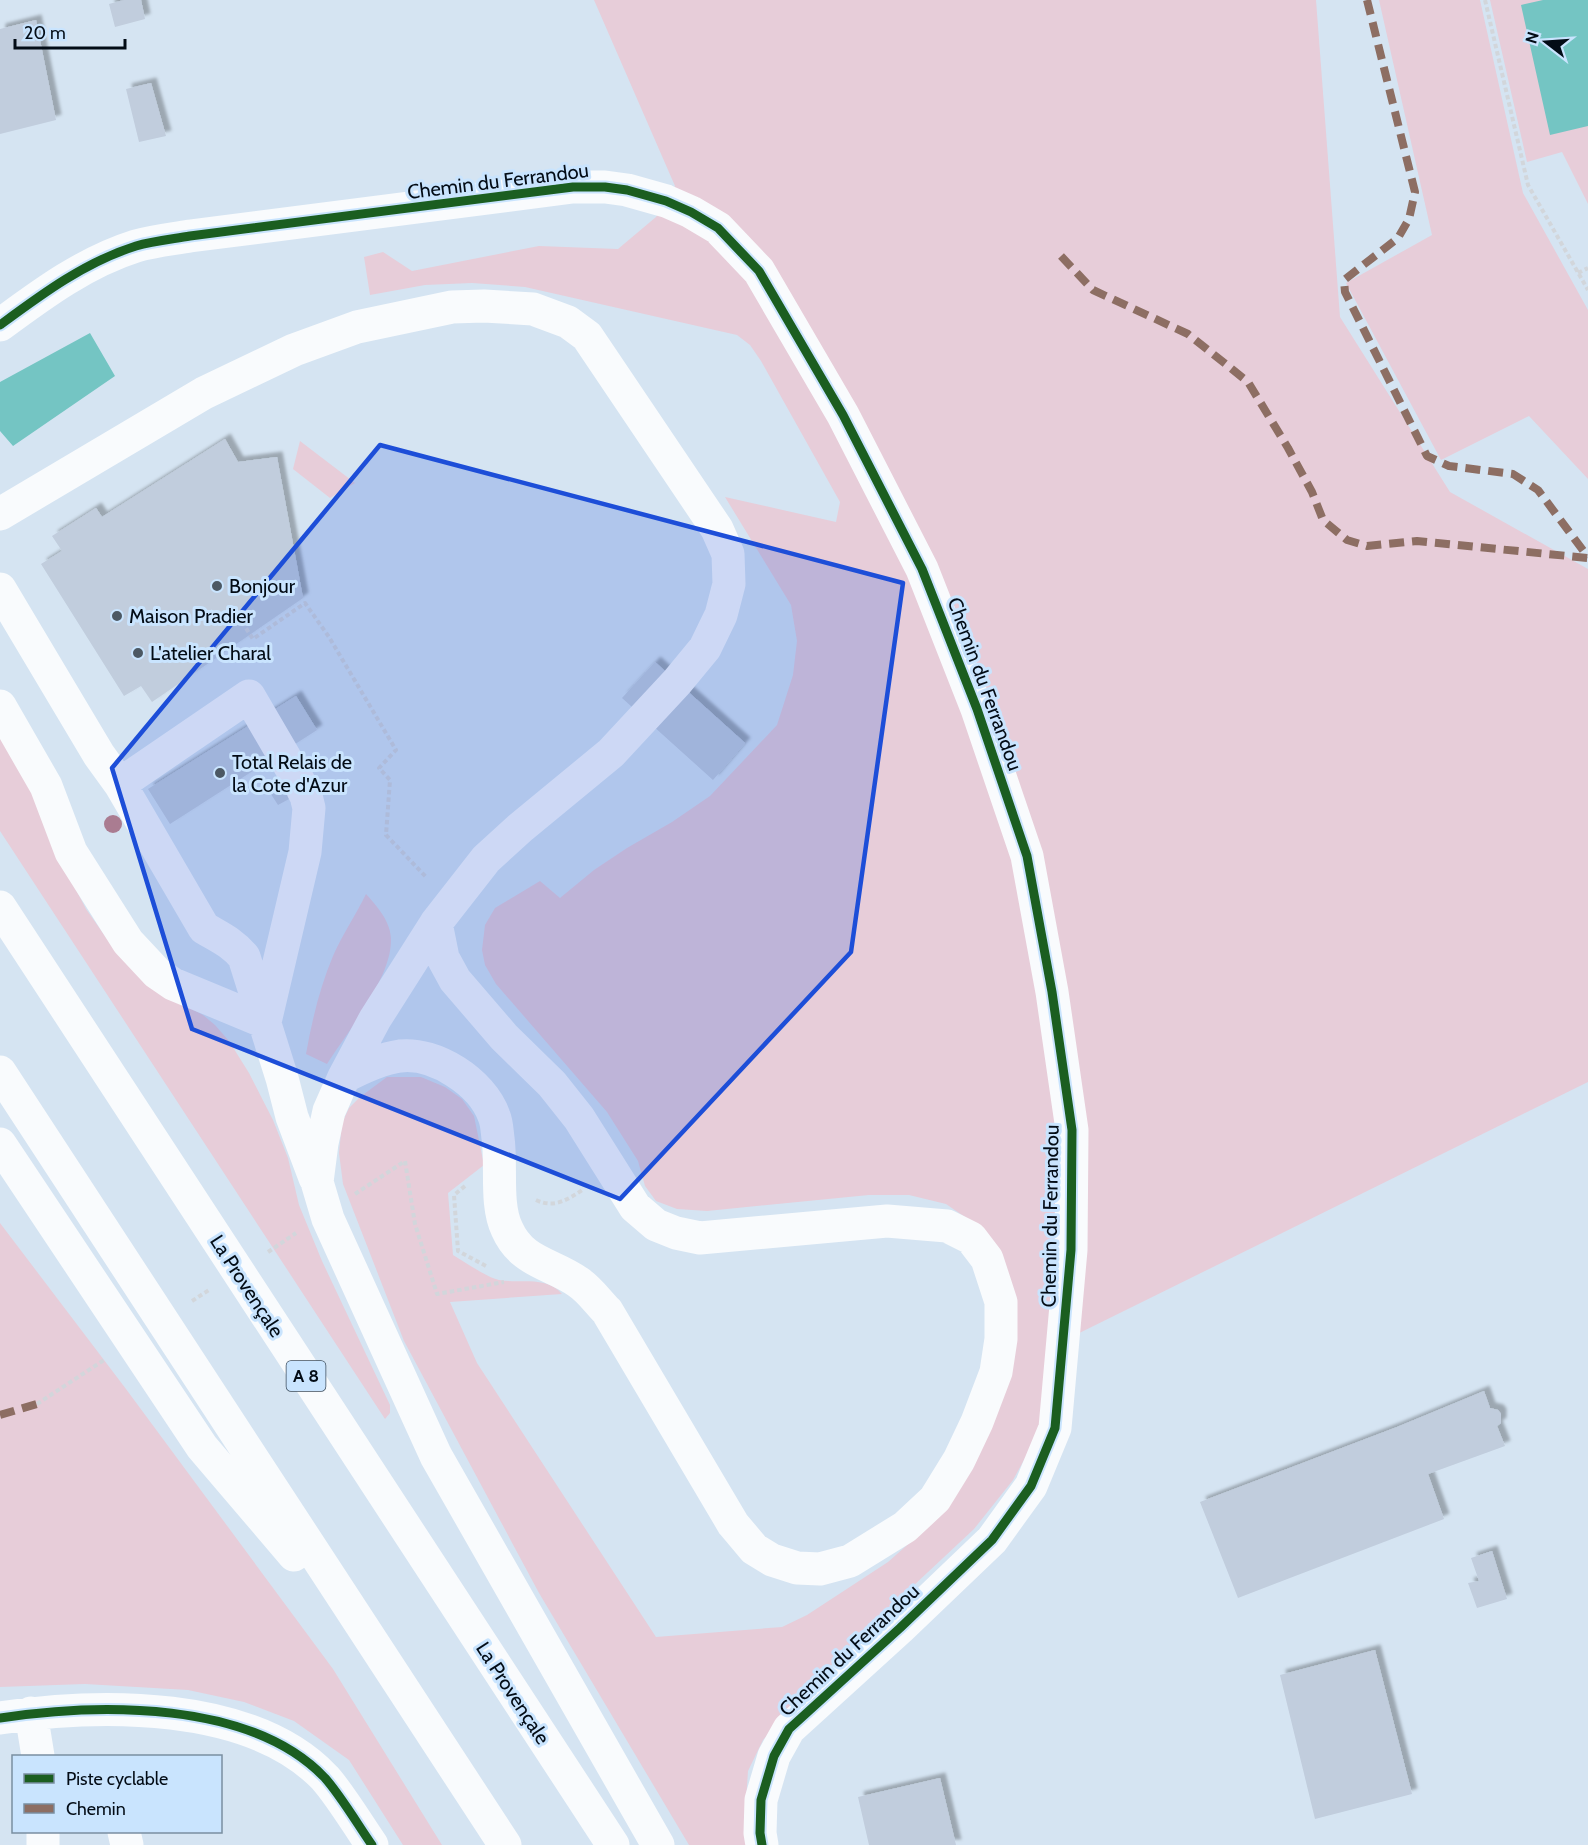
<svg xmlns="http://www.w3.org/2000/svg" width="1588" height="1845" font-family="Cabin,sans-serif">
<defs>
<filter id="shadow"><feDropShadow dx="5.5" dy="-5.5" stdDeviation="1.5" flood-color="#0004"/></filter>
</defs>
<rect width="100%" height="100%" fill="#d5e4f2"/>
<path fill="#e7cdd9" d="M594 0H1316L1340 317 1450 492 1588 569V1082L1053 1346 1040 1431 1013 1480 974 1529 850 1645 763 1740 748 1771 745 1816 750 1845H689L539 1593 404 1341 343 1184 339 1153 342 1123 349 1108 360 1097 387 1077H421L445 1087 462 1099 474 1116 484 1165 448 1193 453 1255C465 1262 486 1277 499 1280 520 1284 546 1275 562 1294L450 1302 477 1363 656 1637 782 1627 807 1615 888 1562 914 1539 1005 1379 978 1226 946 1204 909 1195H869L707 1211 677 1209 656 1201 645 1186 638 1161 607 1112 496 984 485 965 482 950 485 925 495 908 540 881 560 898 594 870 627 848 672 822 710 796 777 725 793 675 797 641 791 605 725 497 836 522 840 502 761 361 750 345 737 335 525 287 472 283 425 285 370 295 364 257 383 252 412 271 539 246 618 249 656 217 675 186Z
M1379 0H1480L1523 193 1588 310V479L1529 416 1441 460 1346 283 1432 235Z
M1490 0H1588V204L1562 152 1527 162Z
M300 441 355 483 330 498 293 469Z
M0 730 19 758 70 878 86 909 110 943 150 986 203 1015 215 1025 229 1041 249 1073 273 1120 288 1158 299 1205 322 1261 390 1405V1413L385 1419 0 831Z
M366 894C375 904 385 915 389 928 402 966 347 1032 327 1064L306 1054C312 1020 320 987 333 956 342 935 356 915 366 894Z
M0 1223 126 1389 333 1669 442 1845H403L349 1760 294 1721 244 1702 188 1690 85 1684 0 1687Z"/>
<path fill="#74c5c3" d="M1543 0H1588V126L1550 135 1521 5Z
M90 333 115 376 13 446 0 431V382Z"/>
<path fill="#c1cddd" filter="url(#shadow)" d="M124 0H141L145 19 115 27 109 4Z
M36 20 56 120 0 134V29Z
M151 83 166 136 139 142 126 89Z
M225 439 238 462 277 457 303 598 152 702 141 686 124 696 41 564 62 551 52 536 96 508 102 517Z
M655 662 745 743 713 780 622 698Z
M296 696 317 730 170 824 148 789Z
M278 781 289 799 278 805 267 788Z
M1484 1391 1490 1408 1498 1410 1501 1414V1423L1497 1426 1505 1446 1428 1474 1444 1519 1238 1598 1200 1502 1397 1427Z
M1492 1551 1507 1599 1477 1608 1468 1583 1479 1581 1471 1558Z
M1375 1650 1412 1794 1315 1819 1280 1675Z
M940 1778 956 1845H869L858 1797Z"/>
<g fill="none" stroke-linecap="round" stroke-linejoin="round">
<path stroke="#d2d6db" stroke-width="4" stroke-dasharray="4.5 3" stroke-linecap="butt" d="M1485 0 1528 185 1588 290
M1578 273 1588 268
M242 622 253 639 305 603 329 637 396 750 379 768 390 780 386 835 427 878
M465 1186 454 1195 458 1251 488 1267
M355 1194 405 1161 415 1224 437 1294 504 1282
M536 1200C555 1209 568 1199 584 1189
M268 1252 296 1233
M192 1301 209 1290
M37 1404 104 1360"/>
<path stroke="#f9fbfd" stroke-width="33" d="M0 325C42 294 85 262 136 246 153 241 173 239 190 236L573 187H605L627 190 666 201 691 212 718 228 759 271 843 415 922 569 977 709 1027 856 1052 992 1072 1130 1071 1250 1055 1428 1031 1486 992 1540 900 1628 789 1729 774 1756 761 1800 760 1833 762 1845
M0 514 204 393 294 350 357 327 452 307 484 306 533 309 568 322 587 336 717 529 728 554 729 584 721 615 705 648 677 682 611 753 520 828 486 859 436 923 375 1019 344 1077 329 1111 322 1143 317 1182 328 1219 436 1456 658 1845
M0 589 99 755 120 784 249 696 298 780 306 796 309 808 305 852 265 1022 173 984 157 973 128 942 71 852 46 786 0 706
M120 784 204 928C219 937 233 943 244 957L282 1078 292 1117 315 1178
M344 1077C361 1068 380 1059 400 1056 435 1052 482 1082 494 1116 497 1123 497 1131 498 1138 502 1166 495 1204 507 1229 522 1263 551 1263 578 1282 589 1289 598 1302 607 1311L733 1524 754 1549 772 1560 797 1568 820 1569 850 1561 905 1527 935 1499 959 1460 977 1422 996 1372 1001 1339V1302L987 1259 971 1238 947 1226 887 1221 700 1238 676 1233 656 1225 635 1207 579 1118 552 1084 504 1037 455 980 443 958 436 923
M31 1713 38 1756
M0 1718C98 1703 251 1700 325 1778 341 1796 358 1825 372 1845
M43 1832V1845
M124 1832 127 1845"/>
<path stroke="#f9fbfd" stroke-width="33" d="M0 907 613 1845
M0 1072 505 1845
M0 1144 202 1447 294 1555"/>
<path stroke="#8d6e63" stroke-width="8" stroke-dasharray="15 8" stroke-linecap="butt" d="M1367 0 1415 192 1409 219 1398 238 1344 280 1345 292 1427 456 1449 466 1513 474 1538 490 1588 557
M1061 256 1093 290 1188 334 1248 382 1288 448 1312 492 1323 520 1347 540 1367 546 1417 541 1588 558
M0 1415 37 1404"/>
<g stroke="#c9e4fe" stroke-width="13">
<path id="cycleway" d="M0 325C42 294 85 262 136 246 153 241 173 239 190 236L573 187H605L627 190 666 201 691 212 718 228 759 271 843 415 922 569 977 709 1027 856 1052 992 1072 1130 1071 1250 1055 1428 1031 1486 992 1540 900 1628 789 1729 774 1756 761 1800 760 1833 762 1845
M0 1718C98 1703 251 1700 325 1778 341 1796 358 1825 372 1845"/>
</g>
<use href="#cycleway" stroke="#1b5e20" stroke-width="9"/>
</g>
<circle fill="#aa7c91" cx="113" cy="824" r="9"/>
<path fill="#1d4ed8" fill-opacity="0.2" stroke="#1d4ed8" stroke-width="4.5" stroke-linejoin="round" d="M380 445 903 583 851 952 620 1199 192 1029 112 768Z"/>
<g fill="#4c5863" stroke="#c9e4fe" stroke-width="2">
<circle cx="217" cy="586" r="6"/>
<circle cx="117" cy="616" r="6"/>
<circle cx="138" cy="653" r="6"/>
<circle cx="220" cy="773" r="6"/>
</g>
<g text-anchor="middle" stroke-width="6" stroke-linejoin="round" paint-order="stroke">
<rect fill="#c9e4fe" stroke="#3e4d5c" stroke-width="1.5" x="286.5" y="1361" width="39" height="30" rx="4.5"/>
<g font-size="18" font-weight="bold" fill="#030c16">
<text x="306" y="1382">A 8</text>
</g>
<g font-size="20" fill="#030c16" stroke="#c9e4fe">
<text transform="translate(498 181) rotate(-7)" y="7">Chemin du Ferrandou</text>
<text transform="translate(985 684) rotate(70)" y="7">Chemin du Ferrandou</text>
<text transform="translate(1050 1216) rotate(-89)" y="7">Chemin du Ferrandou</text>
<text transform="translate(247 1286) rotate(57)" y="7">La Provençale</text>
<text transform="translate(849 1650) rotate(-43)" y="7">Chemin du Ferrandou</text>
<text transform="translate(513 1693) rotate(57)" y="7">La Provençale</text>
</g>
<g font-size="20" fill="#030c16" stroke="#c9e4fe" text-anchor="start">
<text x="229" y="593">Bonjour</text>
<text x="129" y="623">Maison Pradier</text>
<text x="150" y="660">L'atelier Charal</text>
<text x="232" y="769">Total Relais de<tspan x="232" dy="23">la Cote d'Azur</tspan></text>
</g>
</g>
<rect x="12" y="1755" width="210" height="78" fill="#c9e4fe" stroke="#7a8ea1" stroke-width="1.5"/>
<rect x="24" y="1774" width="30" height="9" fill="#1b5e20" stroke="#7a8ea1" stroke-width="1.5"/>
<text x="66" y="1785" font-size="18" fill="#030c16">Piste cyclable</text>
<rect x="24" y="1804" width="30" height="9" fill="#8d6e63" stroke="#7a8ea1" stroke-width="1.5"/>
<text x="66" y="1815" font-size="18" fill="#030c16">Chemin</text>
<g transform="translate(1546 42) rotate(287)" stroke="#c9e4fe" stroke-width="4.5" paint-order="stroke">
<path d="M0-4.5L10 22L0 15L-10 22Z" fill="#030c16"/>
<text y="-9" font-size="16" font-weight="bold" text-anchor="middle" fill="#030c16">N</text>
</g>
<path d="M15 39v9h110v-9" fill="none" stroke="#030c16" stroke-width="3"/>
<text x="24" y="39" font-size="18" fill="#030c16" stroke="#c9e4fe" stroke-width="4.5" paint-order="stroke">20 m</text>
</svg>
